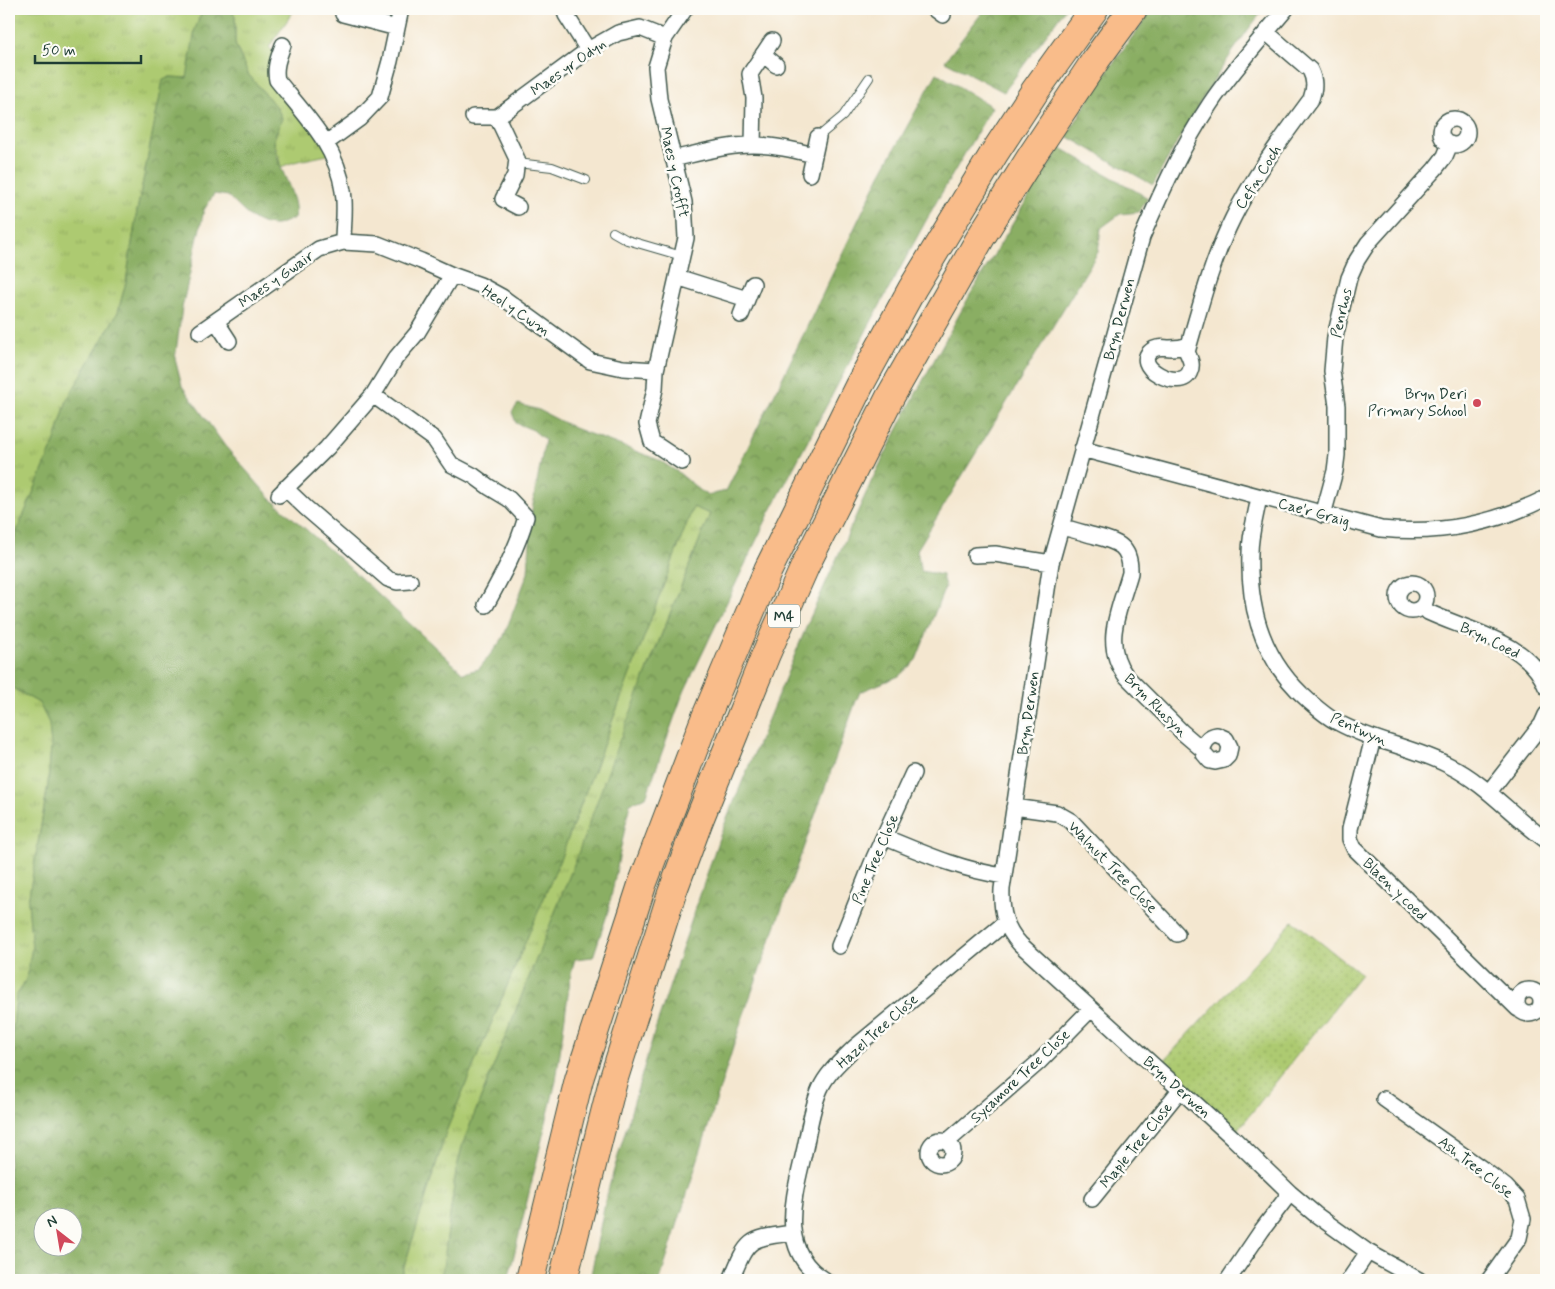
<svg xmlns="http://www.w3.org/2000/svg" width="1555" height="1289" font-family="Mynerve,sans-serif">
<defs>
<pattern id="grass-tufts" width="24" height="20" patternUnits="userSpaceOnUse" patternTransform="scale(1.25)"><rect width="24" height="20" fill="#adca71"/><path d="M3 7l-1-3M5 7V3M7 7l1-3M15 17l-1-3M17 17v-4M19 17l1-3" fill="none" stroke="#94ae62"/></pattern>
<pattern id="forest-crowns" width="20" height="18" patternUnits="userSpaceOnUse" patternTransform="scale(1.25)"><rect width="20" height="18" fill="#8aae63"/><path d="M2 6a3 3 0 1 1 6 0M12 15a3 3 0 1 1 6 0" fill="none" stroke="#708f52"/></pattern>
<pattern id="park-dots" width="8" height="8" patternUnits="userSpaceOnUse" patternTransform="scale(1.25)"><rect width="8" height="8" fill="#adca71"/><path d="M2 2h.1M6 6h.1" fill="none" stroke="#94ae62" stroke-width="1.8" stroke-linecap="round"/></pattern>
</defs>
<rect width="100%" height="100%" fill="#fdfcf7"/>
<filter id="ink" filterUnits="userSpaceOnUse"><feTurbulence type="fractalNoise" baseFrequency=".02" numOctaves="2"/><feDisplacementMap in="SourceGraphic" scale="10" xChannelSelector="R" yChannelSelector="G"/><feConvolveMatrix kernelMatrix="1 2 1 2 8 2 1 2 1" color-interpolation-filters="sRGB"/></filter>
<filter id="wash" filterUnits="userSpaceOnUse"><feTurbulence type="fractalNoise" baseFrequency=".0096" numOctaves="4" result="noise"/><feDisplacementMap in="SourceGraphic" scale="20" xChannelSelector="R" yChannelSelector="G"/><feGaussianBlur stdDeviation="1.12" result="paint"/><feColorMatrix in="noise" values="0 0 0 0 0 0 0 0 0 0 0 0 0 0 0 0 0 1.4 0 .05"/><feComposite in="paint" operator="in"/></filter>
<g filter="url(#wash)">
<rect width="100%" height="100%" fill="#f4e7d0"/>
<path fill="url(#grass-tufts)" stroke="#668452" d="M9 9H204L187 78 170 77 163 81 137 211 126 282 118 312 67 400 55 441 9 550Z
M231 9H295L269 47 279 57 276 67 332 154 294 162 281 167 274 140 282 118 277 108 248 74 235 44V16Z
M693 507 710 514 654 653 575 862 463 1143 456 1171 443 1268 440 1280H400L447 1129 561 857Z
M9 686 39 703 49 723 51 746 48 785 28 901 32 948 26 979 16 997 9 1067Z"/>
<path fill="url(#forest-crowns)" stroke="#54764c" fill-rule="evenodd" d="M203 9H231L235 16V44L248 74 277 108 282 118C280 125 274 134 274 141 275 166 299 194 295 218 289 220 282 224 276 225 255 226 241 209 228 196L214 194 204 210 182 308 175 359 182 386 225 446 271 499 340 559 463 673 479 669 503 638 528 573 532 509 545 440 533 430 516 423 512 412 518 404 539 410 574 428 659 460 679 473 701 491 709 495 726 491 779 385 880 175 937 73 992 107 934 206 872 320 769 514 682 696 646 797 630 803 608 912 593 957 575 959 571 973 556 1081 508 1280H440L443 1268 456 1171 463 1143 575 862 618 744 710 514 693 507 561 857 447 1129 400 1280H9V1067L16 997 26 979 32 948 28 901 48 785 51 746 49 723 39 703 9 686V550L55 441 67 400 118 312 126 282 137 211 163 80 170 77 187 78 195 29ZM42 1216H72V1246H42Z
M985 9H1065L1004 92 945 61Z
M1153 9H1264C1221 63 1187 124 1153 185L1067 136 1099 82Z
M1061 148 1148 198 1139 212 1120 214 1101 228 1098 252 917 550 921 571 942 575 945 587 916 660 899 676 860 692 856 701 740 1025 660 1280H590L606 1197 655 1030 719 838 810 618 872 480 915 395 970 295 1038 181Z"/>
<path fill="url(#park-dots)" stroke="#668452" d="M1293 921 1361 974 1238 1130 1161 1064Z"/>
</g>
<g filter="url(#ink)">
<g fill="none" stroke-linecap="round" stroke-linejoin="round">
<g stroke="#3f564b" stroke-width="10">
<path id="lane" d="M818 137 843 116 869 78
M517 163 552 167 586 180
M613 232 627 240 682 256"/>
</g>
<g stroke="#3f564b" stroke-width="18">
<path id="street" d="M564 9 566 15 588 50
M935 9 943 15
M1286 9C1260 40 1232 71 1210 104 1182 146 1162 191 1142 237L1051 563 1002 889C1001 911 1005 928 1020 944L1232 1137 1290 1193 1315 1214 1368 1252 1419 1280
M343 14 397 28
M283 45C279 57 274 67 277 80 305 115 337 146 343 191 346 207 343 225 343 242
M763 54 776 65
M473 117H497L588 50 618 33 640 28 665 38
M497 117 517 159 515 175 503 199 518 207
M1441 132a13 13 0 1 1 26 0a13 13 0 1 1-26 0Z
M326 143 359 119 380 97 390 61 401 9
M753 145 754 98 750 74 772 41
M673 159C699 153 726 145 753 145 774 145 794 150 814 155
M810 174 818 137
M677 277 747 299
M741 315 753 284
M216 321 229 341
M200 332 319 249 343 242 378 244 421 261 452 275
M1189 345C1183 347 1176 348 1170 348 1164 348 1160 346 1154 349 1126 365 1183 394 1190 371 1193 364 1190 359 1187 352 1200 307 1212 260 1233 218 1254 175 1283 137 1311 99 1315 88 1315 80 1310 70L1266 32
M656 370 686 238 684 202 659 99 656 67 665 38 685 9
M373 395 434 439 451 464 474 476 489 487 509 499 526 517C517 549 502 576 486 605
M1082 449 1381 529C1439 535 1494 524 1546 498
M285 488 306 508 388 579 397 582 410 581
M279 495 327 448 373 395 395 359 417 333 452 275 480 285 502 297 590 361 623 368 656 370 655 389 647 424 652 442 682 462
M1259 497C1256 515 1250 534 1250 553 1248 612 1264 663 1310 702 1318 709 1327 717 1337 722 1373 742 1414 747 1450 766 1486 784 1513 817 1546 840
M1323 515 1335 471 1337 455V406L1332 371 1335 337 1349 278 1357 260 1368 243 1435 169 1445 156 1450 144
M1061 527C1072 529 1084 533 1095 536 1118 542 1131 546 1130 573 1120 609 1101 643 1126 676L1182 732 1203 750 1204 754 1210 761 1215 762 1224 760 1228 756 1230 747 1226 739 1217 735C1209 736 1204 741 1203 750
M975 555 995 554 1051 563
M1398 597a14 14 0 1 1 28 0a14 14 0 1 1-28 0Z
M1423 606 1428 612C1468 631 1530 642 1546 687
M1373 738 1350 829V839L1354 848 1518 1009
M1489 792 1542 724 1546 715
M1014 807 1057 813 1071 821 1177 934
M884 837C923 853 961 870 1004 876
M839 946 874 858 913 773
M1517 1002a12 12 0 1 1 24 0a12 12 0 1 1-24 0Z
M1384 1099 1484 1170 1506 1187 1517 1199 1523 1219 1519 1238 1489 1280
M929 1152a12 12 0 1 1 24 0a12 12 0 1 1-24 0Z
M948 1141 1039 1062 1091 1009
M1092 1199 1180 1090
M731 1280C748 1238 748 1239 792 1233
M825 1280C775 1250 795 1194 805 1148 809 1129 812 1107 820 1089 827 1073 842 1060 854 1048L1006 922
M1228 1280 1262 1230 1290 1193
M1349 1280 1368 1252"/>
</g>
<g stroke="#3f564b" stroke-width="30">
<path id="highway" d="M530 1280 579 1079 642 885 703 724 768 570 859 386 912 289 995 152 1035 91 1094 9
M563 1280 613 1081 672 893 699 820 731 741 766 654 806 564 890 397 981 237 1033 154 1097 58 1133 9"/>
</g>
<use href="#lane" stroke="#fff" stroke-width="8"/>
<use href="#street" stroke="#fff" stroke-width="15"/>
<use href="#highway" stroke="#f9bc8a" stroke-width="28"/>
</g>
</g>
<circle fill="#d1495b" stroke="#fdfcf7" stroke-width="2" cx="1477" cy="403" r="5"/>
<g text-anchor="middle" stroke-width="5" stroke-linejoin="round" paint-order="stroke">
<rect fill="#fdfcf7" stroke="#62766e" stroke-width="1" x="768" y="604.5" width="32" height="23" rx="4"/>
<g font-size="14" font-weight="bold" fill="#1f3d34">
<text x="784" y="621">M4</text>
</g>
<g font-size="15" fill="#1f3d34" stroke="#fdfcf7">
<text transform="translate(568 67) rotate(-35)" y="5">Maes yr Odyn</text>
<text transform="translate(675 172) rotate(78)" y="5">Maes y Crofft</text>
<text transform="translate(1258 177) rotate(-58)" y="5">Cefn Coch</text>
<text transform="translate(276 279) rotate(-35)" y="5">Maes y Gwair</text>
<text transform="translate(516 310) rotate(34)" y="5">Heol y Cwm</text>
<text transform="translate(1341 313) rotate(-77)" y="5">Penrhos</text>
<text transform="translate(1119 319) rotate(-75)" y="5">Bryn Derwen</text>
<text transform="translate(1314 512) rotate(15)" y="5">Cae'r Graig</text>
<text transform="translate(1490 640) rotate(26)" y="5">Bryn Coed</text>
<text transform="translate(1156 705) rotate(45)" y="5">Bryn Rhosyn</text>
<text transform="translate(1028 713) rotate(-82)" y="5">Bryn Derwen</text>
<text transform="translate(1359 729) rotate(24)" y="5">Pentwyn</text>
<text transform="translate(875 859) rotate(-67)" y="5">Pine Tree Close</text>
<text transform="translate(1113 867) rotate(46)" y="5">Walnut Tree Close</text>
<text transform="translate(1395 889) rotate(44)" y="5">Blaen y coed</text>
<text transform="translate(877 1031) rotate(-42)" y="5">Hazel Tree Close</text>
<text transform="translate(1020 1076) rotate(-43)" y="5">Sycamore Tree Close</text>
<text transform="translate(1177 1087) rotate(42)" y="5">Bryn Derwen</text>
<text transform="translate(1136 1145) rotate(-51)" y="5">Maple Tree Close</text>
<text transform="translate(1476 1167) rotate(38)" y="5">Ash Tree Close</text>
</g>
<g font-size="15" fill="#1f3d34" stroke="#fdfcf7" text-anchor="end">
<text x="1467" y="399">Bryn Deri<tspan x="1467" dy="17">Primary School</tspan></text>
</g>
</g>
<rect width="1555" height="1289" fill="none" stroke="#fdfcf7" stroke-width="30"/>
<g transform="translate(58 1232) rotate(329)"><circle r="24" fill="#fdfcf7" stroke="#a4b0a9"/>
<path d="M0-4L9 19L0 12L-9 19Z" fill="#d1495b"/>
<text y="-8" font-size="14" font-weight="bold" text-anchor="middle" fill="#1f3d34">N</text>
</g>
<path d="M35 55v8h106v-8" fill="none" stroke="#1f3d34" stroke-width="2.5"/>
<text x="42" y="55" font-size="15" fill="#1f3d34" stroke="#fdfcf7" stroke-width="4" paint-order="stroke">50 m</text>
</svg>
